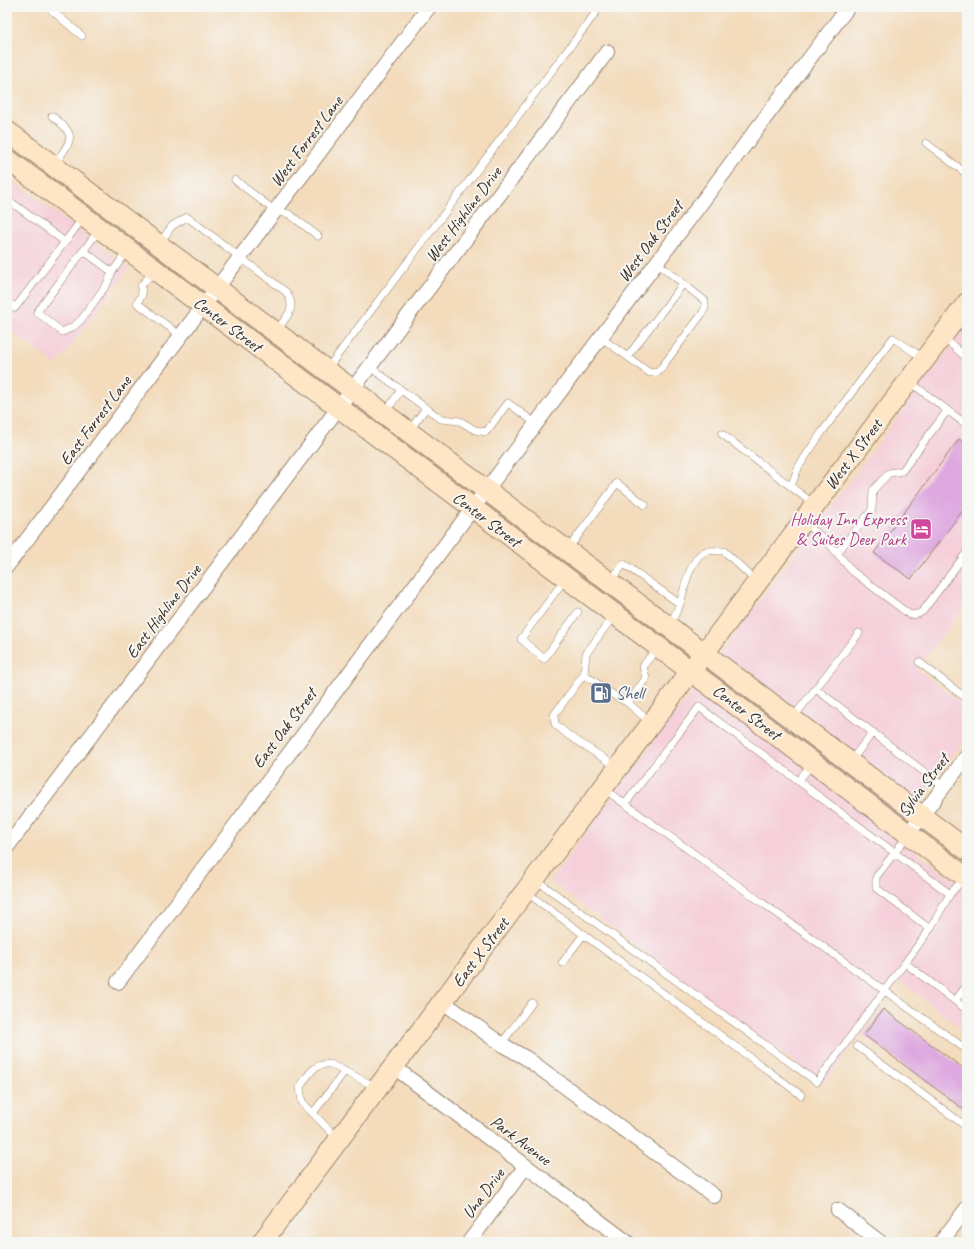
<svg xmlns="http://www.w3.org/2000/svg" width="974" height="1249" font-family="Caveat,sans-serif">
<rect width="100%" height="100%" fill="#f6f6f2"/>
<filter id="ink" filterUnits="userSpaceOnUse"><feTurbulence type="fractalNoise" baseFrequency=".025" numOctaves="2"/><feDisplacementMap in="SourceGraphic" scale="8" xChannelSelector="R" yChannelSelector="G"/><feConvolveMatrix kernelMatrix="1 2 1 2 8 2 1 2 1" color-interpolation-filters="sRGB"/></filter>
<filter id="wash" filterUnits="userSpaceOnUse"><feTurbulence type="fractalNoise" baseFrequency=".012" numOctaves="4" result="noise"/><feDisplacementMap in="SourceGraphic" scale="16" xChannelSelector="R" yChannelSelector="G"/><feGaussianBlur stdDeviation="0.9" result="paint"/><feColorMatrix in="noise" values="0 0 0 0 0 0 0 0 0 0 0 0 0 0 0 0 0 1.4 0 .05"/><feComposite in="paint" operator="in"/></filter>
<g filter="url(#wash)">
<rect width="100%" height="100%" fill="#f3dbbc"/>
<path fill="#f5cfda" d="M7 177 129 268 56 365 7 327Z
M967 325V603L917 669 967 707V737L893 834 967 890V1033L900 980 824 1084 550 881Z"/>
<g id="blocks">
<path fill="#dea8e0" d="M959 439 967 445V505L911 579 874 553Z
M883 1009 967 1071V1112L864 1035Z"/>
</g>
</g>
<g filter="url(#ink)">
<use href="#blocks" fill-opacity="0" stroke="#97826d" stroke-width="1"/>
<g fill="none" stroke-linecap="round" stroke-linejoin="round">
<g stroke="#97826d" stroke-width="8">
<path id="lane" d="M48 7 82 36
M52 116C80 137 70 140 54 166
M926 143 967 174
M235 180 275 211 289 214 318 236
M7 199 65 242
M99 230 37 312 62 332 73 327 81 320 107 284 112 272 127 252
M159 244 172 226 187 217 286 292C298 309 286 317 276 331
M84 251 112 272
M154 271 141 286 142 295 137 303 181 336
M7 301 15 308 83 218
M600 337 650 373 658 372 702 314 705 308V301L656 262
M944 338 967 358
M628 356 683 284
M370 367 441 419 460 421 475 430 486 432 508 403 535 423
M327 369 600 7
M910 382 967 425
M385 413 401 390
M409 431 426 408
M722 434 815 505
M791 486 799 466 822 432 893 338 923 358
M804 523 827 541 852 571 910 615 918 614 923 611 967 552
M568 549 617 483 645 505
M837 553 872 510 873 490 889 473 902 471 947 411
M565 579 521 639 544 659 578 612
M610 581 624 564 680 604 670 625
M680 604C684 590 690 559 704 552 709 550 718 551 724 551L756 581
M614 615 586 654 584 674 554 715 555 724 568 735 617 767
M919 662 967 699
M584 674 615 696 628 703
M816 689 944 787
M792 719 859 633
M651 723 628 703 646 678 643 666 657 648
M850 762 873 732
M798 781 812 764
M604 789 967 1050
M908 835 876 877V888L930 929
M536 880 817 1082 930 929 950 894 699 707 625 804
M526 892 801 1095
M950 894 965 877
M562 963 584 934
M905 963 967 1010
M955 1001 967 985
M501 1044 532 1003
M857 1046 967 1127
M313 1113 345 1071
M338 1139 302 1102 300 1087C308 1075 314 1063 330 1064L376 1087"/>
</g>
<g stroke="#97826d" stroke-width="16">
<path id="street" d="M7 566 429 7
M908 834 967 756
M7 847 607 52
M118 982 848 7
M443 1002 501 1044 526 1058 714 1196
M394 1067 627 1242
M838 1210 880 1242
M469 1242 526 1166
M941 1242 967 1208"/>
</g>
<g stroke="#97826d" stroke-width="22">
<path id="secondary" d="M7 131 967 850
M7 159 967 878
M262 1242 967 303"/>
</g>
<use href="#lane" stroke="#fff" stroke-width="7"/>
<use href="#street" stroke="#fff" stroke-width="14"/>
<use href="#secondary" stroke="#fde5c5" stroke-width="20"/>
</g>
</g>
<defs>
<g id="hotel-square" transform="scale(1.15)"><rect x="-9" y="-9" width="18" height="18" rx="4" fill="#d1479c" stroke="#f6f6f2"/><path d="M-6-4.5h1.5V1H6V5H4.5V3h-9V5H-6ZM-4 0a1.8 1.8 0 1 1 3.6 0ZM.5 0V-2.5h3Q6-2.5 6 0Z" fill="#fff"/></g>
<g id="fuel-square" transform="scale(1.15)"><rect x="-9" y="-9" width="18" height="18" rx="4" fill="#5c6f8a" stroke="#f6f6f2"/><path d="M-5.5-6h7V0h2V4h1.3V-2.5L3-4.5l.8-.8L6-3V5H2.5V1h-1V6h-7ZM-4.2-4.7v3.2H.2V-4.7Z" fill="#fff"/></g>
</defs>
<g fill-rule="evenodd">
<use href="#hotel-square" x="921" y="529"/>
<use href="#fuel-square" x="601" y="693"/>
</g>
<g text-anchor="middle" stroke-width="4" stroke-linejoin="round" paint-order="stroke">
<g font-size="17" fill="#3b2a1e" stroke="#f6f6f2">
<text transform="translate(306 141) rotate(-53)" y="6">West Forrest Lane</text>
<text transform="translate(463 214) rotate(-53)" y="6">West Highline Drive</text>
<text transform="translate(650 241) rotate(-53)" y="6">West Oak Street</text>
<text transform="translate(228 324) rotate(37)" y="6">Center Street</text>
<text transform="translate(95 420) rotate(-53)" y="6">East Forrest Lane</text>
<text transform="translate(853 454) rotate(-53)" y="6">West X Street</text>
<text transform="translate(487 519) rotate(37)" y="6">Center Street</text>
<text transform="translate(163 611) rotate(-53)" y="6">East Highline Drive</text>
<text transform="translate(747 712) rotate(37)" y="6">Center Street</text>
<text transform="translate(284 728) rotate(-53)" y="6">East Oak Street</text>
<text transform="translate(923 785) rotate(-53)" y="6">Sylvia Street</text>
<text transform="translate(480 952) rotate(-53)" y="6">East X Street</text>
<text transform="translate(521 1140) rotate(37)" y="6">Park Avenue</text>
<text transform="translate(483 1193) rotate(-53)" y="6">Una Drive</text>
</g>
<g font-size="17" fill="#b23c85" stroke="#f6f6f2" text-anchor="end">
<text x="906" y="525">Holiday Inn Express<tspan x="906" dy="20">&amp; Suites Deer Park</tspan></text>
</g>
<g font-size="17" fill="#4e5e75" stroke="#f6f6f2" text-anchor="start">
<text x="616" y="699">Shell</text>
</g>
</g>
<rect width="974" height="1249" fill="none" stroke="#f6f6f2" stroke-width="24"/>
</svg>
